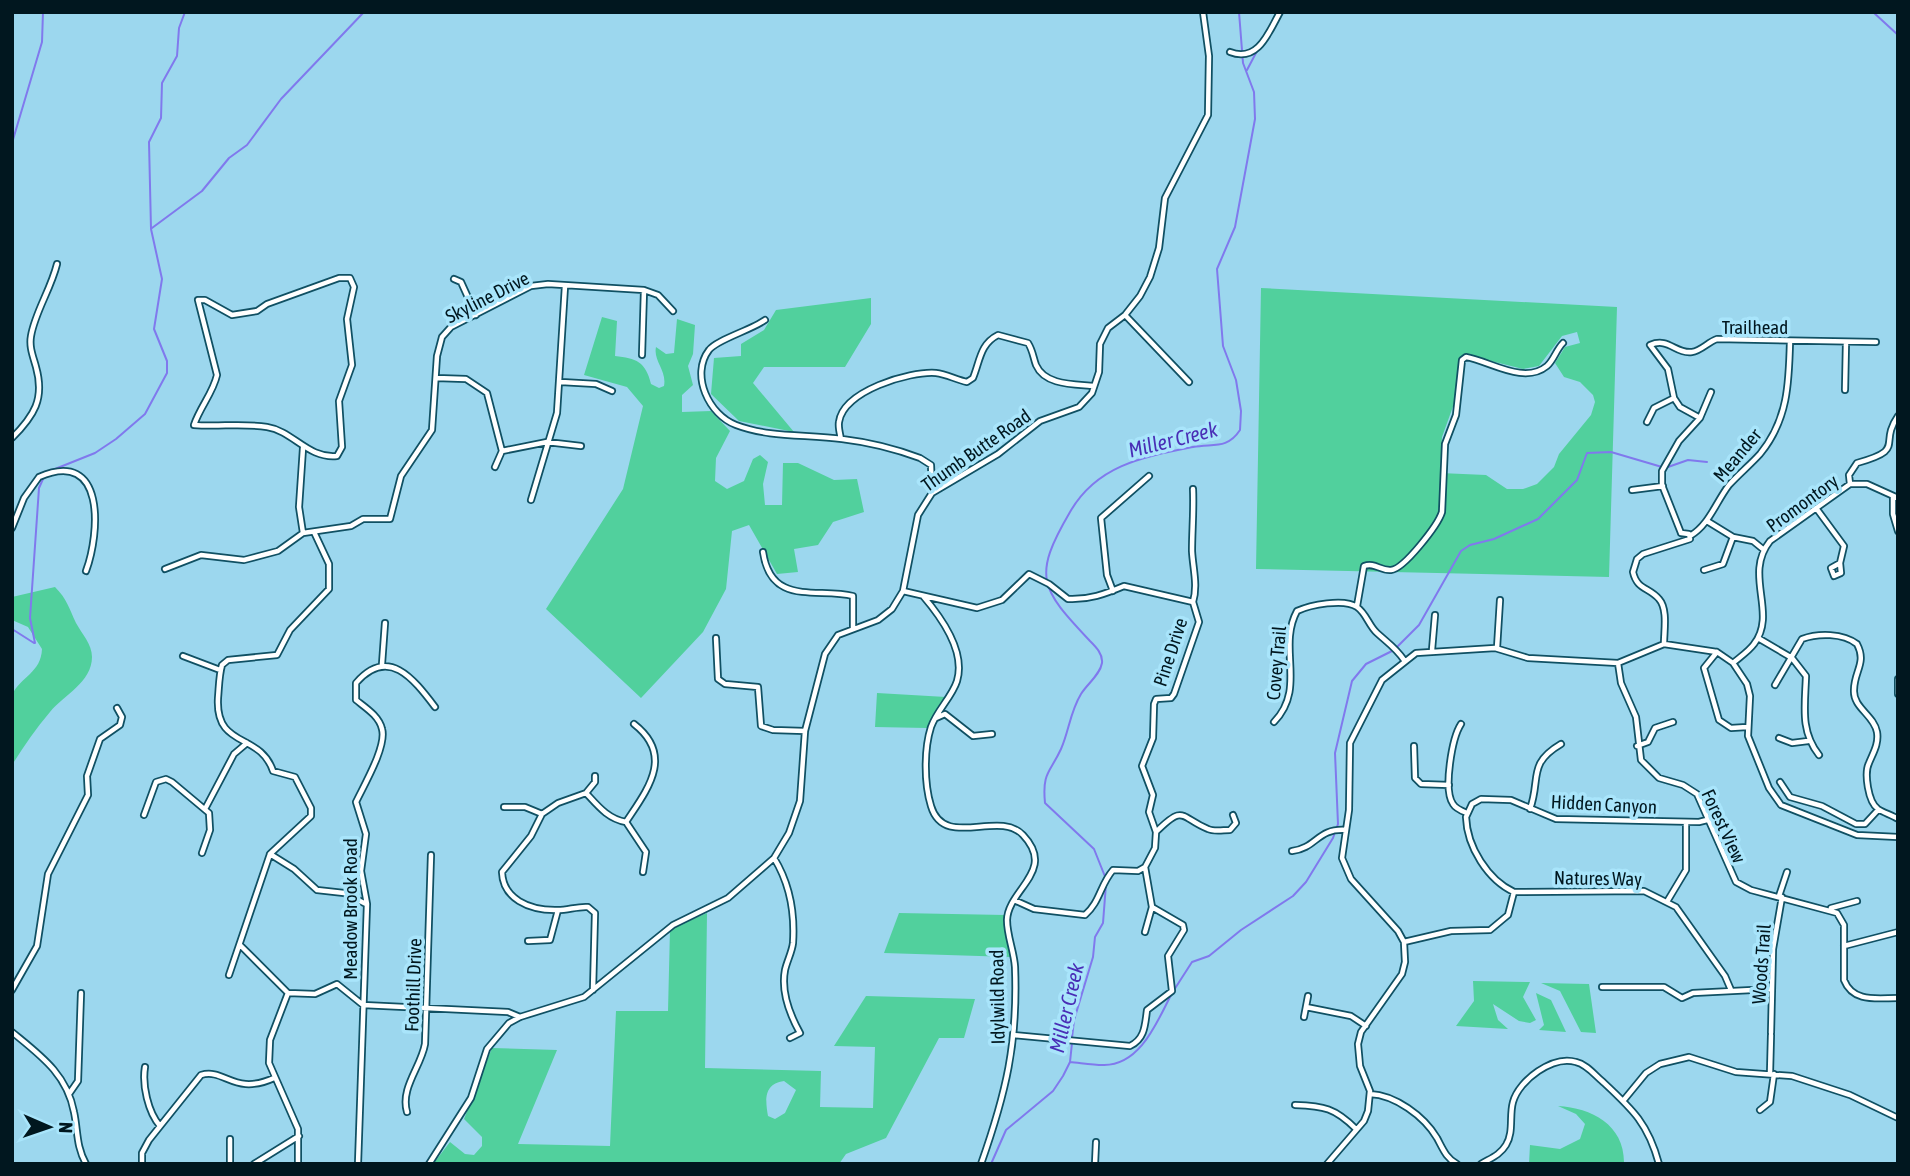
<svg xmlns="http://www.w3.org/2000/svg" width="1910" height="1176" font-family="'Asap Condensed',sans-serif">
<rect width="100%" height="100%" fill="#9cd7ee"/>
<path fill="#51d09d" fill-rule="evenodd" d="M1261 288 1617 307 1609 577 1256 569ZM1577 332 1580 343 1565 347 1555 363 1564 377 1580 382 1593 395 1595 402 1591 415 1559 454 1554 467 1537 484 1523 489H1507L1486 475 1440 473 1442 437 1455 401 1460 357 1467 355 1523 369 1539 366 1562 336Z
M871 298V324L845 367H764L753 383 794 432 739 421 711 394 714 358 741 356V344L764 330 776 310Z
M602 317 617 321 615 356C636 358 646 362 651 384L659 388 664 386C667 370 653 361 656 347L666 354 674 353 677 319 695 325 693 354 688 366 693 385 682 395V412L711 411 730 431 716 458 715 481 727 489 744 481 753 459 760 455 768 462 763 484 765 505H782L783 463H798L834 480 857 479 864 512 833 522 818 545 794 549 798 572 777 574 749 525 732 531 726 589 703 632 641 698 546 609 623 489 643 406 627 387 584 375Z
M55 587C67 599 69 608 76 623 82 634 92 644 92 657 92 682 64 695 50 712 36 728 24 746 12 765V695C21 676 41 673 42 649L28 627 12 620V597Z
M877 693 946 697 927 728 875 727Z
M707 913 705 1068 821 1071 820 1107 873 1108 875 1047 834 1046 866 996 975 999 964 1038H939L886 1138 846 1154 839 1164H433L450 1142 465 1154 474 1155 482 1146V1137L464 1119 492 1048 557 1050 518 1144 610 1146 616 1011H668L670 929ZM784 1081 796 1090 785 1113 775 1119 768 1116C765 1099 764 1084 784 1081Z
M899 913 1005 915 1011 957 884 953Z
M1473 981 1530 982 1523 997 1536 1020 1530 1023 1519 1021 1493 1004 1498 1020 1508 1029 1456 1026 1474 1001Z
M1541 983 1589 984 1596 1033 1581 1032 1560 991Z
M1536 993 1551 1000 1566 1032 1539 1030 1544 1025Z
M1558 1106C1592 1108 1625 1125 1624 1164H1529L1530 1145 1560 1149 1580 1139 1585 1124 1576 1114Z"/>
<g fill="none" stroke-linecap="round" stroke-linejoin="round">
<path stroke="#8079ed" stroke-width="2" d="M1873 12 1898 35
M1273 29 1283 12
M1247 70 1257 51
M12 143 42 42 43 12
M152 228 202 191 229 158 247 145 281 99 364 12
M1668 467 1688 460 1707 462
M45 473 95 453 116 439 145 414 167 373V361L154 329 162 279 151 229 149 142 161 118 162 83 177 56 179 28 185 12
M12 629 34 643
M35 643 30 618 39 488 43 479
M1106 879 1094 849 1045 803C1042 772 1050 773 1061 749 1069 731 1070 712 1081 694 1087 684 1100 675 1102 663 1103 654 1096 647 1090 641 1040 588 1032 577 1070 512 1097 465 1143 457 1193 447 1212 443 1227 450 1240 430L1241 411 1236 380 1223 346 1217 269 1235 227 1255 119 1254 92 1243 63 1239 12
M1174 990 1192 962 1209 956 1241 930 1293 896 1306 882 1333 838 1338 824 1335 753 1352 681 1366 664 1394 650 1419 625 1461 551 1470 545 1494 539 1538 519 1577 480 1587 453 1611 452 1662 467
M1072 1038 1074 1020 1093 957 1095 937 1103 923 1106 884
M1070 1062C1081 1063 1092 1065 1103 1065 1140 1066 1157 1022 1171 995
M991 1164 1006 1130 1053 1091 1063 1076 1070 1062 1072 1043"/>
<g stroke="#105063" stroke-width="8">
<path id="street" d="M1230 52C1258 63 1269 32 1280 12
M339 278H350L354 287 347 319 352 365 339 401 342 447 337 456C308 459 293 431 267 427 244 423 218 427 194 425 200 407 213 393 217 375L198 300H205L232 315 257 311 267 304Z
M454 279 461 282 476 315
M1125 315 1189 382
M765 320C751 330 716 340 709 350 690 375 709 415 736 425 770 438 807 434 842 439 867 442 896 449 920 458L931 465 932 492
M642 355 644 290
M436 378 466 379 487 393 502 451 495 467
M561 382 596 384 612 391
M1845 390 1846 342
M1700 418 1680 407 1674 398 1668 369 1650 345C1669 337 1675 354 1692 352 1701 351 1708 342 1717 339L1876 342
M1647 422 1654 408 1674 398
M12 438C34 416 45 399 36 367 33 356 29 347 31 336 35 312 51 289 57 264
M841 439C840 434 838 427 839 422 843 391 909 371 936 373 946 374 957 380 967 382L973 378C980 361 980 344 998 335L1028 343C1033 351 1033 357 1036 365 1045 386 1076 384 1094 386
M502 451 547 442 581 446
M1850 484 1849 475 1857 463C1907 449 1878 445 1898 416
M1632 490 1663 486
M1893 496V514L1898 531
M531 500 557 413 565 286
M1816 508 1844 546 1840 563 1831 568 1834 576 1841 573 1840 563
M1707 521 1733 537 1753 541 1764 550
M12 528 24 498 39 477C106 448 100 533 86 571
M314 532 329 564V589L290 630 277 655 228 660 222 665C219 675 219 687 218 698 215 749 260 732 273 771L295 777 311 808V816L270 854 294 869 317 890 344 893 366 904
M303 533 299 507 303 448
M1681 533 1662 485V471L1679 441 1700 418 1711 392
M1690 536C1709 525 1716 502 1729 485 1739 474 1750 465 1760 454 1788 420 1789 383 1790 341
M763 552C771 607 818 587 853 596V628
M165 569 201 555 244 560 278 551 303 533 351 526 363 519H390L401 476 432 430 437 356 442 337 451 327 531 286 548 284 644 290 658 295 673 311
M1704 570 1723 564 1733 537
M903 591 977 608 1002 600 1029 574 1049 584 1068 599C1089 600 1105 594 1124 586L1193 602
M1113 591 1107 575 1101 518 1149 476
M923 596C941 617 966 651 957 681 952 697 937 710 931 727 924 749 924 783 931 806 944 850 999 809 1023 835 1057 871 1008 889 1007 920 1007 936 1014 951 1015 967 1018 1043 1006 1093 981 1164
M1193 602C1198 585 1193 569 1192 551 1192 531 1194 510 1193 489
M1357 606 1364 566C1375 562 1380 571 1391 570 1404 569 1438 525 1442 512L1445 444 1456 415 1462 360 1466 357C1490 361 1524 385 1547 366 1554 360 1556 350 1563 343
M716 638 718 679 725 684 758 687 761 726 773 730 805 731
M1758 638 1792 658 1806 676C1805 706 1800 731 1819 755
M1664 644C1664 631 1668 609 1659 599 1649 587 1637 590 1633 572L1637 559 1643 554 1690 539 1689 534 1681 533
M1497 648 1500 600
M1432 650 1435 615
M1717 652 1704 668 1719 720 1731 728 1747 727
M183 656 220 670
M1618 663 1621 683 1636 717 1641 760 1659 778 1683 785 1697 794 1736 882 1751 890 1837 913 1844 925V980C1853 1003 1877 998 1898 998
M1733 663C1740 657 1749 651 1754 644 1778 613 1743 575 1770 541L1850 484H1867L1898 498
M382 664 385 623
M1898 679V694
M1775 685 1802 639C1818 633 1843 633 1857 644 1867 663 1854 671 1854 690 1853 708 1874 715 1877 732 1879 744 1873 753 1869 763 1864 773 1868 802 1878 809 1884 813 1892 815 1898 819
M936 718 945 714 973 736 992 734
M1274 722C1307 688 1277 648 1297 611 1310 605 1344 598 1357 607 1366 613 1369 626 1377 633 1388 643 1396 648 1404 660
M1461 724C1452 738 1443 790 1453 804 1456 809 1462 811 1467 813
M1779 738 1792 743 1808 741
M1414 746 1415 778 1421 784 1449 785
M1637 746 1648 742 1655 728 1673 722
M1780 782 1790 797 1822 806 1856 824H1865L1878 810
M586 793 558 803 542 814 531 836 502 872C503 899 529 910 555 910 566 911 577 906 588 907L595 913 593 990
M586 793C598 806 608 819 626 822
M586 793 595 782V776
M504 807H525L542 814
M205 809 234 754 247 743
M1530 809C1541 779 1527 764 1561 744
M144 815 156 782 166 779 172 782 209 813 210 830 202 853
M1707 820 1699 822 1556 819 1511 800 1481 799 1472 804 1466 817C1467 847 1488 880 1514 892L1644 891 1676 907 1725 976 1731 990
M626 822C647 790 675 756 634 724
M626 822 646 852 643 872
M1156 832C1185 803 1180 818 1208 829 1214 832 1223 830 1230 830L1236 823 1233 815
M1292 851C1317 848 1317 828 1346 830
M774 858C790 884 795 912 793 943 792 952 787 961 785 970 781 991 790 1015 800 1033L790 1038
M1779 896 1787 872
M1014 900 1034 909 1085 915C1100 902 1100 885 1113 870L1138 871 1145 867 1155 848 1156 832 1149 812 1153 795 1142 766 1153 738 1154 704 1156 699 1171 698 1174 694 1199 622 1193 602
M1668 900 1686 870V822
M1831 908 1857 901
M1145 932 1152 907 1145 867
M528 941 550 940 558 910
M1404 942 1451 931 1490 930 1508 915 1514 892
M240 945 288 993
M1844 946 1898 932
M229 975 270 854
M1602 987H1664L1682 998 1693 993 1772 989
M12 990 37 946 48 874 88 795 87 776 100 739 120 725 122 717 117 708
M288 993 315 994 337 984 363 1005 508 1012 520 1017
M288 993 270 1040 269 1063 298 1129V1164
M1306 1007 1351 1016 1366 1026
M1304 1017 1308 996
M12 1032C40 1055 67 1074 74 1112 78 1131 76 1146 86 1164
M1771 1033 1773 949 1782 897
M1013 1035 1130 1046C1145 1039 1145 1025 1147 1010L1172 991 1168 956 1184 930 1183 925 1152 907
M145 1067C142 1085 148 1112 160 1126
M1770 1073 1771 1035
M69 1094 78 1081 81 993
M1370 1094C1395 1095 1424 1116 1437 1138 1443 1149 1446 1158 1457 1164
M1623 1101 1646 1073 1660 1064 1689 1057 1736 1072 1792 1076 1850 1095 1898 1118
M1295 1105C1324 1106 1335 1108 1356 1129
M1760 1110 1770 1102 1774 1074
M407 1112C400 1088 421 1067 425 1044L431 855
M230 1139V1164
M142 1164V1153L149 1140 201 1075C225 1068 234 1096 274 1078
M254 1164 299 1136
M358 1164 367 904 361 871 366 834 356 802C364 785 387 746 382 729 379 716 366 708 356 700V683C388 646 413 678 435 707
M429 1164 471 1098 487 1049 509 1023 520 1017 584 997 673 925 728 898 774 858 789 833 800 801 805 731 825 654 838 635 878 620 892 609 903 591 918 515 932 493 998 454 1040 421 1079 407 1092 393 1099 372 1100 344 1108 328 1125 315 1140 296 1150 277 1159 248 1165 198 1208 115 1209 56 1203 12
M1095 1164 1096 1142
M1327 1164 1364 1121 1368 1111 1370 1091 1360 1066 1358 1044 1361 1032 1402 974 1405 962 1404 942 1398 931 1351 879 1342 858 1349 810 1350 743 1382 680 1416 653 1495 648 1528 658 1618 663 1664 644 1717 652 1733 663 1747 684 1750 696 1748 736 1769 788 1781 805 1857 835 1898 837
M1481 1164C1491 1158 1500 1155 1506 1145 1514 1132 1509 1116 1513 1102 1519 1080 1553 1055 1576 1062 1586 1064 1594 1074 1602 1081 1632 1109 1648 1123 1659 1164"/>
</g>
<use href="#street" stroke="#fff" stroke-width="4.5"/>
</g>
<g text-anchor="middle" stroke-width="7" stroke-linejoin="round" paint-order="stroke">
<g font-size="19" fill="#01171f" stroke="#a9e5fb">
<text transform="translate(487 297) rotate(-27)" y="7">Skyline Drive</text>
<text x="1755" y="334">Trailhead</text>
<text transform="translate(976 450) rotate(-35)" y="7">Thumb Butte Road</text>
<text transform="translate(1737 455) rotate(-50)" y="7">Meander</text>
<text transform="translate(1802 503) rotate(-36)" y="7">Promontory</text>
<text transform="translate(1170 652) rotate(-72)" y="7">Pine Drive</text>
<text transform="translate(1276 663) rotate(-85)" y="7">Covey Trail</text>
<text transform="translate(1604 804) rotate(3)" y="7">Hidden Canyon</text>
<text transform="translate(1724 826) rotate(65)" y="7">Forest View</text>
<text transform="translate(1598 878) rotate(1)" y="7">Natures Way</text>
<text transform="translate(350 909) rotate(-90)" y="7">Meadow Brook Road</text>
<text transform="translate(1761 964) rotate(-86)" y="7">Woods Trail</text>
<text transform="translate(413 985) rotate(-88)" y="7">Foothill Drive</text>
<text transform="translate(997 997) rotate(-91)" y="7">Idylwild Road</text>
</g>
<g font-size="21" font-style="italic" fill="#492eb6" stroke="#a9e5fb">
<text transform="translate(1173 440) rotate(-14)" y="7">Miller Creek</text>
<text transform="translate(1067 1008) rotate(-77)" y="7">Miller Creek</text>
</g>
</g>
<rect width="1910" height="1176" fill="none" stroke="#01171f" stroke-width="28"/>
<g transform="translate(49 1127) rotate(92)" stroke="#a9e5fb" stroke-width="5" paint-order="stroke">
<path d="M0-5L12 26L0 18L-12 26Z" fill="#01171f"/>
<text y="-10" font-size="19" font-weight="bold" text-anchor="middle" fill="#01171f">N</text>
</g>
</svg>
